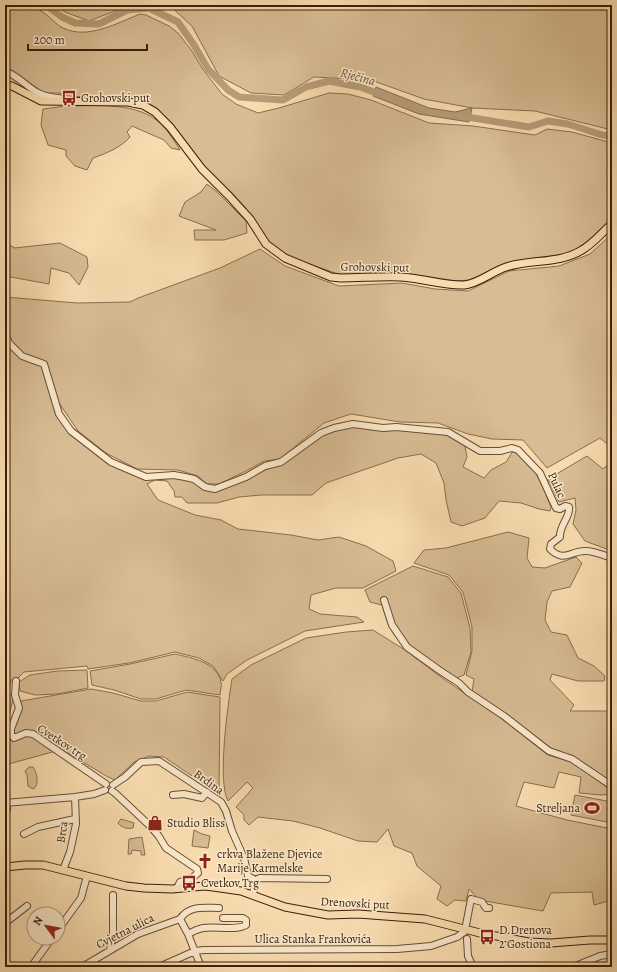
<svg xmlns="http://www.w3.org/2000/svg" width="617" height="972" font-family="Alegreya,serif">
<rect width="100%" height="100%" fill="#f8dcaf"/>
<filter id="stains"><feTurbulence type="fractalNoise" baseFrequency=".005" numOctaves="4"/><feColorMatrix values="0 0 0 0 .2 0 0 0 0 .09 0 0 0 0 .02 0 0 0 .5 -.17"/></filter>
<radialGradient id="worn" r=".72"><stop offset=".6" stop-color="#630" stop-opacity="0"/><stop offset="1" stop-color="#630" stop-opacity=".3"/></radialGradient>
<path fill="#d8bc93" stroke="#896e4f" d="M5 5C25 5 32 3 48 16 53 20 58 26 63 28 88 40 117 23 140 14L146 15 169 26 178 33 192 51 202 68 222 94 236 104 258 113 279 108 329 93 348 94 371 100 429 123 473 126 535 135 547 129 572 132 612 143V221L607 223 596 235 571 253 559 255 506 263 480 276 469 280 457 281 402 273 341 275 286 256 266 240 253 218 243 205 231 192 215 180 162 114 117 99 68 96 60 93H45L33 87 13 71 5 68Z
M54 5H612V130L535 111 472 108 424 99 371 80 314 77 284 95 251 93 219 76 192 26 170 6 123 8 89 21 65 12Z
M65 106C96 106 139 101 162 125 169 132 175 142 180 150L171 148 164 140 132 126 127 132 130 137C120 148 107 153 93 158L87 170 75 166 66 156V150L48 145 41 125 43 109Z
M207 184 216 191 246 221 247 233 224 240H195L194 230H216L179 216 185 202 201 192Z
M612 234V448L600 438 547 468 523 440 492 439 468 434 438 423 400 422 351 414 324 423 280 459 264 461 246 471 219 484H207L198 476 178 470 137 469 106 453 78 431 57 400 52 380 46 375 61 420 128 472 133 475 148 479 174 477 194 481 206 489 282 464 322 435 348 426 397 429 449 435 465 446 467 457 463 467 484 478 491 470 506 462 513 451C533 459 543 488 551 507L550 511 539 509 521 503 499 501 485 518 462 526 451 522 446 500 444 483 436 463 421 454 398 458 326 483 312 495H261L239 497 217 503H187L182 497H175L174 491 167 481 155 480 147 484 158 500 195 515 221 520 238 529 291 535 318 540 339 537 366 546 393 561 396 571 363 588H336L311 595 309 609 320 614 357 617 364 622 305 631 247 660 227 674 223 681 213 666 199 658 175 652 129 663 88 669 87 666 24 672 17 679 11 680 8 696 14 695 5 732 7 741 23 736H32L56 751 5 765V297L77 303 130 302 138 298 220 268 260 249 285 266 339 286 402 283 435 289 468 291 509 271 559 266 590 254Z
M5 243 15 248 60 243 87 257 88 267 79 285 69 273 51 268 49 284 5 276Z
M587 456 603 469 612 461V515L610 519 612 520V551L585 541 573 524 576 510 575 498 559 502 548 479Z
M508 532 529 538 527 558 532 567 545 568 576 557 582 563 570 587 552 591 547 602 545 620 551 632 567 635 578 658 594 666 605 676 604 681H578L552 674 550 680 574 705 570 711H612V784L550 749 472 692 474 679 466 675 472 651V627L463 592 449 575 414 563 424 550 446 548Z
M413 566 448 577 461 593 470 628 471 652 464 675 456 678 395 636 388 624 382 605 370 602 365 590Z
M373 630 405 650 441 677 502 719 548 755 572 762 612 791V794L601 795 579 793 581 777 559 772 554 788 524 782 516 806 567 820 612 829V900L594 905 592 892 551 893 543 911 479 900 469 889 466 901 455 900 447 906 437 899 441 886 417 866 412 853 394 846 388 829 377 842 358 841 320 828 293 821 258 817 249 825 244 820V815L236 807 253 788 247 782 228 801C217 780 228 705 232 679L251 665 306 638 346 632Z
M175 654C192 658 217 662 221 682 222 686 220 691 220 695L186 690 156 699H141L114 690 92 685 90 671 130 664Z
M87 670 88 688 57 694 35 695 20 691 19 682 30 675 57 671Z
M91 689 113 693 141 701H156L187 692 220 697 219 794 164 757 149 756 134 762 115 780 108 777 34 733 15 736 12 733 21 709V701Z
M29 767H33C37 773 40 785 33 789L28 786 27 775 25 771Z
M575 795 612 802V823L571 815Z
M121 819 134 823 133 828C127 829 122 828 118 823Z
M194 830 202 834 210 836 208 848 192 846Z
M142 837 145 855H141V851L132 850 131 854H128L129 839Z"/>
<path fill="#b79c77" stroke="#856a4c" d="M376 87 429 108 455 112 472 108 469 122 419 114 373 96Z"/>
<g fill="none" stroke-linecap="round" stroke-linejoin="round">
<path stroke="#b79c77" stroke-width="7" d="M46 5 62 17 75 23 99 24 127 10 149 8 178 22 194 45 208 69 228 90 239 97 283 100 306 87 329 81 360 87 382 95
M461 116 529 127 548 121 568 124 602 135 612 136"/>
<g stroke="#6a4e34" stroke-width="8">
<path id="minor" d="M5 71C27 80 31 97 59 98
M5 333 9 343 22 356 44 364 59 414 71 431 111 462 146 477 174 475 185 477 194 479 205 487 215 489 246 477 265 466 281 462 321 433 334 428 353 424 383 428 396 427 448 432 480 451H500L512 448 518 450 540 473 556 508 560 509 565 506 569 507C571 516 559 526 560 537L551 544 550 549C564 563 570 551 585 551 594 551 603 555 612 558
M384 600 392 625 407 647 439 670 459 683 468 692 504 716 549 751 572 759 612 786
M16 681 15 695 19 708 11 729V734L14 738 26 733 33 734 106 784
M113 785 125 777 141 762 159 761 221 802 226 811 232 831 244 858 248 876 255 880 253 895
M112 791 115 793 149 825 158 835 166 848 197 869 198 873 192 878 180 882 177 888
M173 795 184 794 202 798 207 792
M5 803 75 797 94 794 105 790
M5 814 7 809V802
M24 834 38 827 75 819
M63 870 70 852 76 824 75 797
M255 880 260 878 327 879
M180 919 188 934 201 967
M180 919C189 905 204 908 219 908
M5 923 27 906
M58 930 81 898 87 876
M188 934C193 931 198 929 203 928 215 926 237 931 246 925V920L243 918H223
M467 939 468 956 473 967
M110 950 113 932V895
M31 967 52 938
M82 967 138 934 180 919
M159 967 195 951 204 950 397 949 431 946 457 937 464 932 466 925 471 899 482 902 486 908H489
M573 967 600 956 612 954"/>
</g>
<g stroke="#3a1f0b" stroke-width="9">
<path id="major" d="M5 85 12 86 41 101 128 102 143 105 155 112 170 127 202 169 229 196 250 219 266 244 285 258 331 277 341 278C361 278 381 276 401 277 422 278 444 286 464 285 478 284 493 271 506 267 531 259 560 264 582 250 594 243 602 232 612 224
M5 867 25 865H43L126 886 144 888 172 889 204 886 213 887 241 891 285 907 328 915 358 914 425 919 480 933 529 942 551 943 590 940H612"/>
</g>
<use href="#minor" stroke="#fae8cb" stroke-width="6"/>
<use href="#major" stroke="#f8dcaf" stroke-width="7"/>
</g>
<defs>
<g id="bus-bare" transform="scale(1.2)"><path d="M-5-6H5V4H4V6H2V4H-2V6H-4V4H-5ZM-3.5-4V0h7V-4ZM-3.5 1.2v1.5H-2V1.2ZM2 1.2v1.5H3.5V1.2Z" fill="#8f2418" stroke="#fae8cb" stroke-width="2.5" paint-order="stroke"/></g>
<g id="stadium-bare" transform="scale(1.2)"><path d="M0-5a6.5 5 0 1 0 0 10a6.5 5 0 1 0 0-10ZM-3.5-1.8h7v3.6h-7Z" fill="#8f2418" stroke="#fae8cb" stroke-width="2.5" paint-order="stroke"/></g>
<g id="shop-bare" transform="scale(1.2)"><path d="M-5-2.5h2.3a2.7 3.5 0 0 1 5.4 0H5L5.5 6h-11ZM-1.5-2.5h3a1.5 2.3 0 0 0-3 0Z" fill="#8f2418" stroke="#fae8cb" stroke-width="2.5" paint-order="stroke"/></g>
<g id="church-bare" transform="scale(1.2)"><path d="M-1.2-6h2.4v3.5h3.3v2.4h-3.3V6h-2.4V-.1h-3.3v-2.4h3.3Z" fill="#8f2418" stroke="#fae8cb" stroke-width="2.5" paint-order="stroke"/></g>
</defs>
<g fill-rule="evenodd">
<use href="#bus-bare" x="69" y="98"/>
<use href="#stadium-bare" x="592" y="808"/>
<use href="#shop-bare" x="155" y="823"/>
<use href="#church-bare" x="205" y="861"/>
<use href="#bus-bare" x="189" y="883"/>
<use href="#bus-bare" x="487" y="937"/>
</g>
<g text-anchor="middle" stroke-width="3" stroke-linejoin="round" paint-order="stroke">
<g font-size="12" fill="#3a1f0b" stroke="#fae8cb" text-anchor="start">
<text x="81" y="102">Grohovski put</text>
<text x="580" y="812" text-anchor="end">Streljana</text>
<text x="167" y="827">Studio Bliss</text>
<text x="217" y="858">crkva Blažene Djevice<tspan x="217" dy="14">Marije Karmelske</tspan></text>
<text x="201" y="887">Cvetkov Trg</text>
<text x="499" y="934">D.Drenova<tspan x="499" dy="14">2 Gostiona</tspan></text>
</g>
<g font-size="12" fill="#3a1f0b" stroke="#fae8cb">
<text transform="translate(375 267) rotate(1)" y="4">Grohovski put</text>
<text transform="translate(557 485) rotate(65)" y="4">Pulac</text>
<text transform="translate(62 742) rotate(33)" y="4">Cvetkov trg</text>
<text transform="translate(209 782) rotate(36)" y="4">Brdina</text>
<text transform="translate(62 832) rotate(-81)" y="4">Brca</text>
<text transform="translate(355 903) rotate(3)" y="4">Drenovski put</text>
<text transform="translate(125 931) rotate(-27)" y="4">Cvjetna ulica</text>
<text x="313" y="943">Ulica Stanka Frankovića</text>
</g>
<g font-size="13" font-style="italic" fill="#664b31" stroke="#fae8cb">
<text transform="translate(358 76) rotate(15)" y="5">Rječina</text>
</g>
</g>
<rect width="617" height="972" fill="none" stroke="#f8dcaf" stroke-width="20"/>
<rect x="6" y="6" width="605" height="960" fill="none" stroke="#3a1f0b" stroke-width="2"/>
<rect x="10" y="10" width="597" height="952" fill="none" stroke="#3a1f0b"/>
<g transform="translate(46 926) rotate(302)"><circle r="19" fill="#fae8cb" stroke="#ad987e"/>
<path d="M0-3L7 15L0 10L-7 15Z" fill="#8f2418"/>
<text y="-6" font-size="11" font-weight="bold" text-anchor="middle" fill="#3a1f0b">N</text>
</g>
<path d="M28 44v6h119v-6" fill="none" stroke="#3a1f0b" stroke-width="2"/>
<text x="34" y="44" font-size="12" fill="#3a1f0b" stroke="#fae8cb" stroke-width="3" paint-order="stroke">200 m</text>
<rect width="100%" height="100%" filter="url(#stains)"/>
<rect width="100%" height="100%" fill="url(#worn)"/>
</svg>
